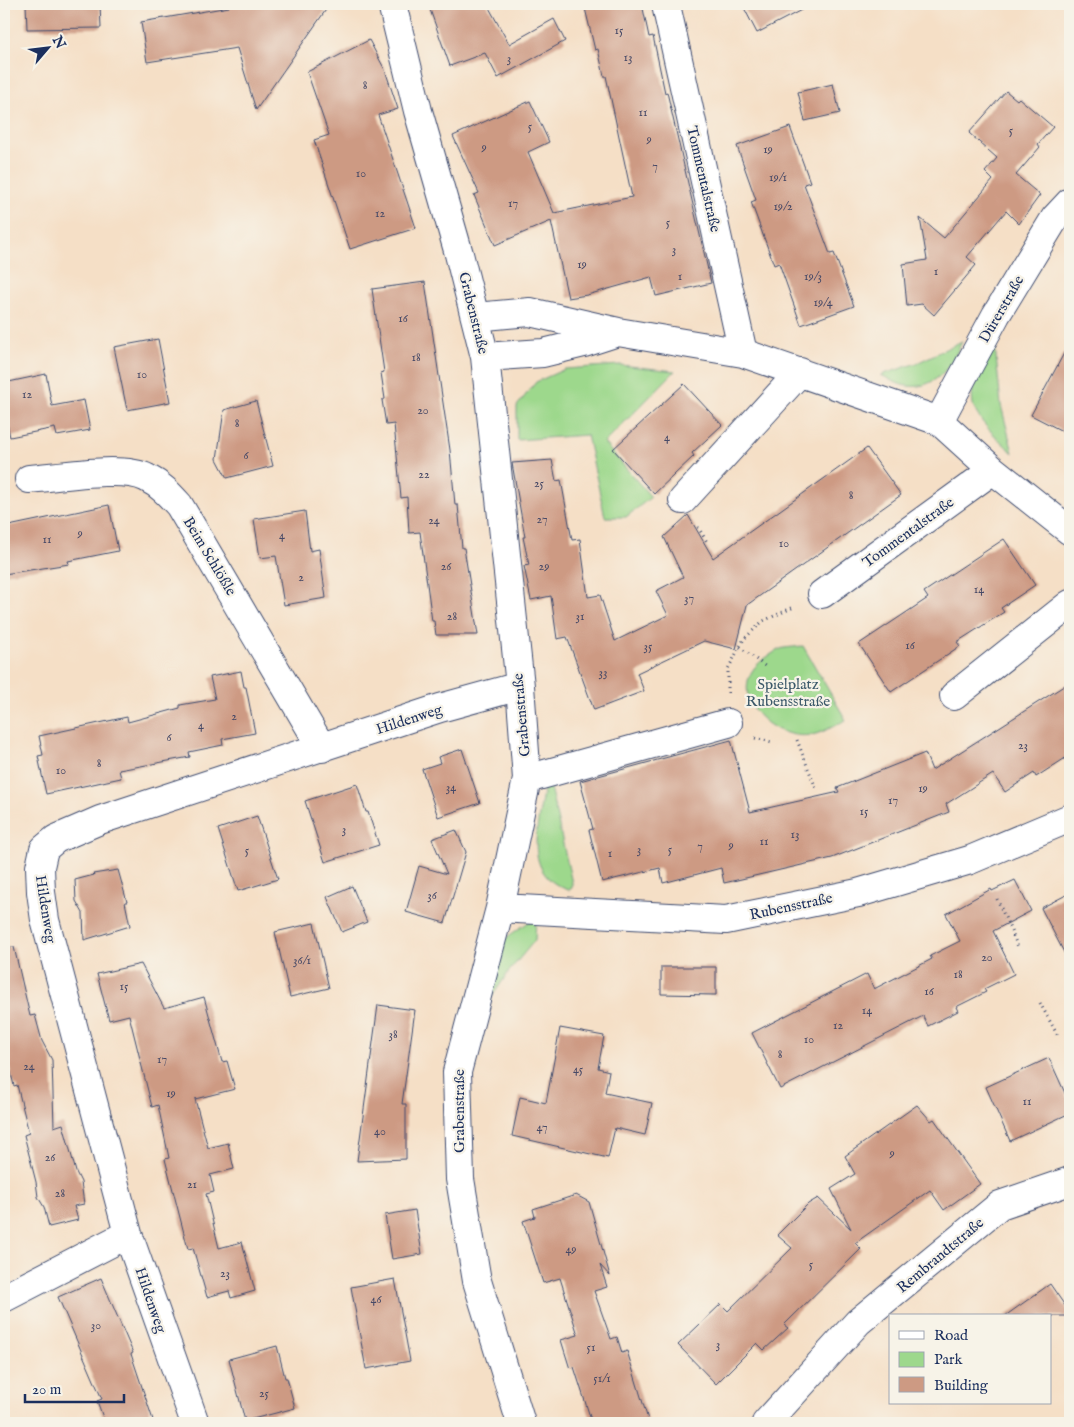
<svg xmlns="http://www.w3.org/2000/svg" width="1074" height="1427" font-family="'IM FELL English',serif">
<rect width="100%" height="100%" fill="#f7f3e8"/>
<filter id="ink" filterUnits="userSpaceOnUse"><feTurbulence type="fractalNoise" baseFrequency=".02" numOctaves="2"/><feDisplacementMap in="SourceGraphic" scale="10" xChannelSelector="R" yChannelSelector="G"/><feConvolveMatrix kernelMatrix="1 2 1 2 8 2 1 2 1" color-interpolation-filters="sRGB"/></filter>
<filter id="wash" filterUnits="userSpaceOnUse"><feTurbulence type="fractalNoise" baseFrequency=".0096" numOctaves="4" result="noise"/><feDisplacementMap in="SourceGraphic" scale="20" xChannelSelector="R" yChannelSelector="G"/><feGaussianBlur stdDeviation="1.12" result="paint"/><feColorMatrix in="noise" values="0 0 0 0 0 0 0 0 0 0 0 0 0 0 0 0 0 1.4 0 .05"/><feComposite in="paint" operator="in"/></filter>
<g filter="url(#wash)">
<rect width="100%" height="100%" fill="#f5dfc6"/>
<path fill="#9dd88c" stroke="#5c8475" d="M962 341C952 367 933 393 902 385 895 383 888 378 881 375L917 363Z
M995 347 1001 405 1013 453C969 411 957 402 995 347Z
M620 365 675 371 604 443 651 497 626 517H605L587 435 517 440V406L536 382 565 369Z
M803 646 846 720C837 724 821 734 811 735 766 742 720 686 767 657 772 654 778 649 784 648 790 647 797 647 803 646Z
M550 787 572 883V888L569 890C521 875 538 825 544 788Z
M536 917 535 940 510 970 482 1011 504 939Z"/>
<g id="blocks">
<path fill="#cd9a83" d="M26 4H100L101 28 27 29Z
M228 4H330L256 110 237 48 147 62 141 22 229 7Z
M428 4H487L509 44 554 19 565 41 498 78 485 53 450 66Z
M584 4H642L649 37 653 36 665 93 667 92 711 283 656 296 651 277 587 295 568 298 551 221 495 245 474 195 479 193 453 136 530 101 549 142 528 152 554 213 632 197 606 76H604L598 49 595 50Z
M742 4H813L757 33Z
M369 40 385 70 398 109 378 115 416 228 350 249 314 140 329 135 307 72Z
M833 84 840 113 805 121 798 92Z
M1006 91 1017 100 1019 98 1053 127 1038 144 1040 147 1016 175 1040 195 1019 224 1006 211 967 257 976 265 934 315 922 304 907 306 903 264 927 260 920 218 944 238 993 180 985 172 997 158 969 133Z
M790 127 810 182 804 184 830 254 834 253 854 306 801 325 779 263 774 265 751 202 756 200 737 146Z
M425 282 450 450 455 505H458L462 548H464L478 635H436L434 621H432L420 532 409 533 407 497 401 498 394 424 386 425 382 400 385 399 381 373 384 372 372 289Z
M158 339 170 402 127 410 114 347Z
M1070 342V435L1031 415Z
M46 374 52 406 84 400 90 430 57 436 55 428 10 437 4 410V383Z
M684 384 722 425 692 453 694 456 654 494 613 449Z
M256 401 273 466 227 478 217 459 224 410Z
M867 448 901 495 747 605 736 649 704 641 637 673 644 691 594 710 567 637 557 639 551 596 531 600 524 566 529 565 523 537H525L512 463 552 460 556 481 561 480 572 540 580 539 588 597 600 595 615 641 668 615 656 591 683 577 664 537 688 515 713 558Z
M109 505 118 551 68 561 69 564 4 574V527Z
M305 511 310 551 319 549 326 598 284 605 276 556 260 558 254 519Z
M1004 539 1035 585 1001 608 1004 612 957 642 960 646 891 692 859 644 928 598 924 592Z
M241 671 244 687H246L255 733 222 739 223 745 189 752 190 757 119 770 121 778 46 794 38 756 43 755 39 736 127 717 128 722 180 708V705L215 699 210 677Z
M1070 682V755L1036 777 1034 773 1005 792 993 774 946 804 949 812 832 858 724 883 721 868 663 883 660 868 602 882 589 830 593 829 580 781 731 740 750 812 839 792 837 788 925 753 932 770Z
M462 749 480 803 438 817 422 769 440 763 438 757Z
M357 784 366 812H368L379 845 325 862 305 801Z
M257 816 278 879 238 891 218 829Z
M456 830 466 852 445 923 406 912 419 866 447 874 432 839Z
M118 870 127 902H125L130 926 84 940 83 913 76 901 75 880 94 875 93 874Z
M1015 880 1031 911 993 931 1014 974 984 989 986 992 956 1007 958 1011 928 1026 923 1016 780 1089 752 1033 867 974 874 989 932 959 930 956 960 941 946 914 991 889 992 891Z
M352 886 367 922 342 932 327 897Z
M1070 893V964L1041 908Z
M314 923 329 988 290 997 275 932Z
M14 947 30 1016 35 1015 42 1041 52 1060 54 1127 63 1124 76 1172 81 1182 84 1204 74 1206 78 1220 49 1227 44 1207 38 1197 36 1182 24 1135 29 1133 17 1085 14 1086 8 1060 4 1052V948Z
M141 964 164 1008 204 997 222 1062 227 1061 235 1089 195 1099 208 1148 228 1143 234 1169 210 1175 214 1192 206 1194 219 1248 242 1242 255 1291 231 1298 229 1291 207 1297 193 1248 188 1249 165 1159 169 1158 158 1105 152 1107 129 1015 109 1020 97 974Z
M661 967H716V995L661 994Z
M378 1005 415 1010 402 1104H406V1159L357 1161Z
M560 1028 604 1036 598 1068 609 1071 605 1093 652 1103 645 1135 615 1128 608 1158 512 1136 520 1097 546 1103Z
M1049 1058 1070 1104V1113L1010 1141 986 1087Z
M917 1105 931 1121 934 1119 980 1184 944 1210 930 1190 855 1243 861 1249 784 1325 788 1328 764 1350 757 1343 716 1384 678 1345 721 1304 728 1311 792 1248 777 1235 808 1204 818 1198 851 1229 831 1189 855 1174 845 1156Z
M576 1195 589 1202 610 1276 600 1265 607 1287 594 1291 611 1339 617 1337 622 1353 627 1351 649 1423H592L574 1367 570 1369 561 1340 578 1335 560 1278 543 1283 523 1221 535 1217 533 1209Z
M415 1210 422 1254 392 1259 385 1215Z
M101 1278 133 1353 131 1354 154 1423H105L97 1401 102 1399 58 1297Z
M395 1279 410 1361 366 1369 351 1287Z
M1050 1284 1070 1313V1316H1005Z
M277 1346 285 1378H287L295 1408 245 1421 229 1359Z"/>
</g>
</g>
<g filter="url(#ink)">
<use href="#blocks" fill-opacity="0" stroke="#3c496e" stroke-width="1"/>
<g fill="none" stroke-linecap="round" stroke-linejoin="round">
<g stroke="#3c496e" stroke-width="30">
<path id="minor" d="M392 4 418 111 459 254 485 357 520 686 527 779 500 908 457 1072 460 1179 477 1281 521 1423
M666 5 743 353
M475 317 530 312 618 332 743 353 939 421 993 470 1070 531
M485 357 543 353 584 343 618 332
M939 421 996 315 1055 218 1070 202
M29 479C57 477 123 465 147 478 161 485 169 494 179 505L322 748
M683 500 800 372
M822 594 993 470
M954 696 1070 604
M527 779 728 723
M500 908 726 920 858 893 970 860 1070 818
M4 1298 128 1234
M195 1423 128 1234 45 920 41 892 40 867 44 849 56 839 100 820 440 708 520 686
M766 1423 858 1322 1000 1205 1070 1181"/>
</g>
<path stroke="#3c496e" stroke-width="3" stroke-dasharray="1 4" stroke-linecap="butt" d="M698 527 707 542
M740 647 766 667
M728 693V669L744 639 763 621 794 607
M755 738 772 742
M797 740 817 791
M997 899 1018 947
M1040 1003 1058 1036"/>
<use href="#minor" stroke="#fff" stroke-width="28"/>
</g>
</g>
<g text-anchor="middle" stroke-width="4.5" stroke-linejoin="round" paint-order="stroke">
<g font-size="12" fill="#484a67">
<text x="619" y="34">15</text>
<text x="628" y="61">13</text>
<text x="509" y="62">3</text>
<text x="365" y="89">8</text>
<text x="643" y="116">11</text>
<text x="530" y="130">5</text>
<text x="1011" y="134">5</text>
<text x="649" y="143">9</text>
<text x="484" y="151">9</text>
<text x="768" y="153">19</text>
<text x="655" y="170">7</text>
<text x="361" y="177">10</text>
<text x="778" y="181">19/1</text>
<text x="513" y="207">17</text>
<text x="783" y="210">19/2</text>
<text x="380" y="217">12</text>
<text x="668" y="226">5</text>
<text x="674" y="253">3</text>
<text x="582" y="268">19</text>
<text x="936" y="275">1</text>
<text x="680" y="280">1</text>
<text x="813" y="280">19/3</text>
<text x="823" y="306">19/4</text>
<text x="403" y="322">16</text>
<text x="416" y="361">18</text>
<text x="142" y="378">10</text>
<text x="27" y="398">12</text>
<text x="423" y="414">20</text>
<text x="237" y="427">8</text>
<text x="667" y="441">4</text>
<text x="246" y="459">6</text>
<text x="424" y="478">22</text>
<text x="539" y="487">25</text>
<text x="851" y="499">8</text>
<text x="542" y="523">27</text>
<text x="434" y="524">24</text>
<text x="80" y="537">9</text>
<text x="282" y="539">4</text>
<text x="47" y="543">11</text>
<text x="784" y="547">10</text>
<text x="446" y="570">26</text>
<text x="544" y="570">29</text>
<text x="301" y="581">2</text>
<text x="979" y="593">14</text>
<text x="689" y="602">37</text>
<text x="452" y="620">28</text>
<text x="580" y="620">31</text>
<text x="910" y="649">16</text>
<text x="648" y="650">35</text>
<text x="603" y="676">33</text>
<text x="234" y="720">2</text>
<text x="201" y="729">4</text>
<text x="169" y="741">6</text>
<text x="1023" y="749">23</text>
<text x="99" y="767">8</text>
<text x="61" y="774">10</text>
<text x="451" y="791">34</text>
<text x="923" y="792">19</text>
<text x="893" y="804">17</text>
<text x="864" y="815">15</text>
<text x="344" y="833">3</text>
<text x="795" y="838">13</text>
<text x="764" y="845">11</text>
<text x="731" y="849">9</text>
<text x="700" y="850">7</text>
<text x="639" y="853">3</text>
<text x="670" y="853">5</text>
<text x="247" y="854">5</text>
<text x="610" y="857">1</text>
<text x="432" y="899">36</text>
<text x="987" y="961">20</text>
<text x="302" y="964">36/1</text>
<text x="958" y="978">18</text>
<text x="124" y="990">15</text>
<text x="929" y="995">16</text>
<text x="867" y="1014">14</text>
<text x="838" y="1029">12</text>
<text x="393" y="1038">38</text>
<text x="809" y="1043">10</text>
<text x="780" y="1058">8</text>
<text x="162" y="1063">17</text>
<text x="29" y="1070">24</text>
<text x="578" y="1073">45</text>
<text x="171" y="1097">19</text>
<text x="1027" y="1105">11</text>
<text x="542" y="1131">47</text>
<text x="380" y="1135">40</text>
<text x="892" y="1157">9</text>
<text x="50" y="1161">26</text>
<text x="192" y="1188">21</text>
<text x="60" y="1197">28</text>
<text x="571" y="1253">49</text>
<text x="811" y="1268">5</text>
<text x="225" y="1277">23</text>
<text x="376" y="1303">46</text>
<text x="96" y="1329">30</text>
<text x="718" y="1348">3</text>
<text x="591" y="1351">51</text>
<text x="602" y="1382">51/1</text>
<text x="264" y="1397">25</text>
</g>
<g font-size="15" fill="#1b2f5e" stroke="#f7f3e8">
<text transform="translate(704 179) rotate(77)" y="5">Tommentalstraße</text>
<text transform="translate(1001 309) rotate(-60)" y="5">Dürerstraße</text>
<text transform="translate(474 313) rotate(76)" y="5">Grabenstraße</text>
<text transform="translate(908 532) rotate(-36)" y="5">Tommentalstraße</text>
<text transform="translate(210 556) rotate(59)" y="5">Beim Schlößle</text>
<text transform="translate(521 715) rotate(-95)" y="5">Grabenstraße</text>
<text transform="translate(409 719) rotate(-18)" y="5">Hildenweg</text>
<text transform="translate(791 906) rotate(-12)" y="5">Rubensstraße</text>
<text transform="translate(46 909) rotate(81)" y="5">Hildenweg</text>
<text transform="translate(459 1111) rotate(-90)" y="5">Grabenstraße</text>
<text transform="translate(940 1255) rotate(-40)" y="5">Rembrandtstraße</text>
<text transform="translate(151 1300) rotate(71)" y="5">Hildenweg</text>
</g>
<g font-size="15" fill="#3c596a" stroke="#f7f3e8">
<text x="788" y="689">Spielplatz<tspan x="788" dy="17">Rubensstraße</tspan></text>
</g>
</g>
<rect width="1074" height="1427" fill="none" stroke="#f7f3e8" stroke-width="20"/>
<rect x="889" y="1314" width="162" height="90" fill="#f7f3e8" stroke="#9fa5b1"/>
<rect x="899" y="1331" width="25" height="8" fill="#ffffff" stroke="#9fa5b1"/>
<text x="934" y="1340" font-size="15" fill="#1b2f5e">Road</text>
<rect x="899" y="1352" width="25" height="15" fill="#9dd88c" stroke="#9fa5b1"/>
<text x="934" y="1364" font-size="15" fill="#1b2f5e">Park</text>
<rect x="899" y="1377" width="25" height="15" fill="#cd9a83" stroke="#9fa5b1"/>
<text x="934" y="1390" font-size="15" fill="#1b2f5e">Building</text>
<g transform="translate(48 48) rotate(62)" stroke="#f7f3e8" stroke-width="4" paint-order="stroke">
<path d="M0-4L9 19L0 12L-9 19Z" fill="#1b2f5e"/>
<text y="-8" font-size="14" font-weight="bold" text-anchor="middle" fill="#1b2f5e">N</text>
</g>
<path d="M25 1394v8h99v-8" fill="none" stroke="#1b2f5e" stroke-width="2.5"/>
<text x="32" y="1394" font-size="15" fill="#1b2f5e" stroke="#f7f3e8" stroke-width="4" paint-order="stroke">20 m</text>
</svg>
